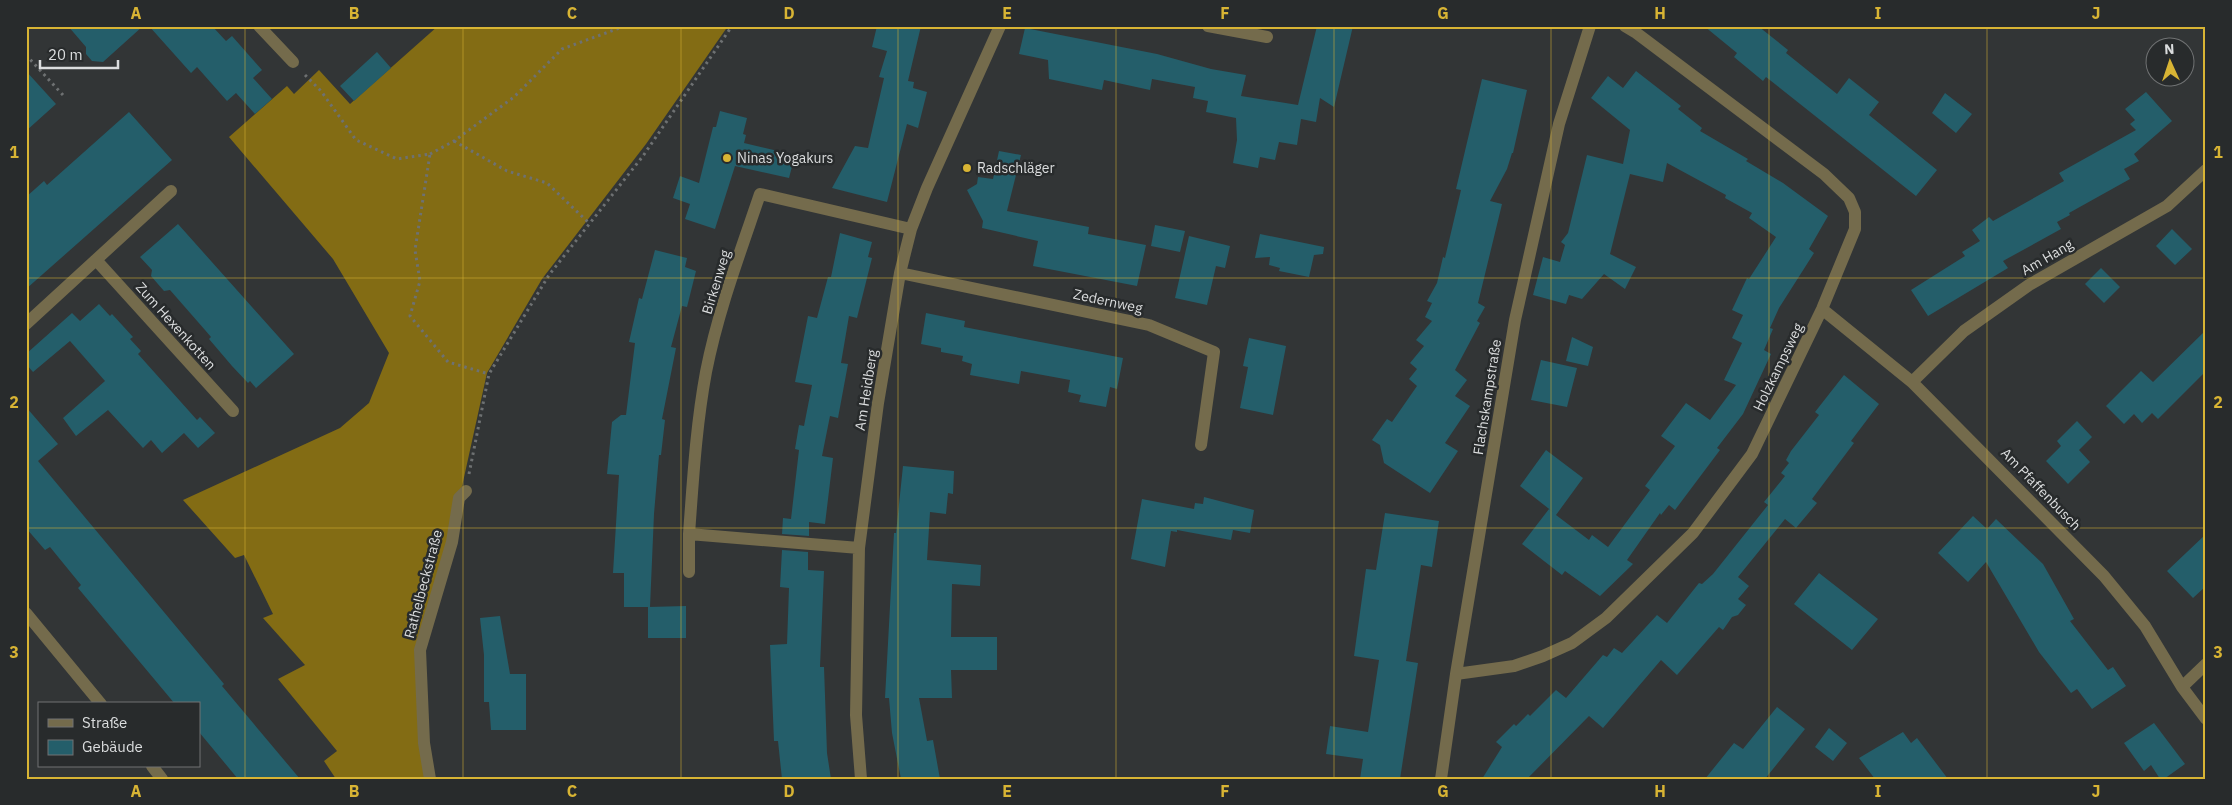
<svg xmlns="http://www.w3.org/2000/svg" width="2232" height="805" font-family="'IBM Plex Sans',sans-serif">
<rect width="100%" height="100%" fill="#323536"/>
<path fill="#836c14" d="M438 26H728L646 144 542 279 487 373 448 550 418 650 427 779H336L324 761 337 751 278 679 305 665 263 618 273 614 244 555 235 558 183 500 340 428 369 403 389 353 333 259 229 137 287 86 294 94 319 70 350 104Z"/>
<path fill="#245e6a" d="M68 26H143L103 62 92 61 86 54V47Z
M149 26H212L226 41 232 36 262 70 253 78 272 99 255 114 236 93 227 101 197 67 191 73Z
M877 26H921L908 81 914 82 913 88 927 92 918 128 907 124 887 202 832 188 855 146 868 148 884 78 879 77 887 51 872 47Z
M1317 26H1353L1334 107 1320 98 1316 122 1301 119 1297 145 1279 142 1275 160 1260 157 1258 168 1233 163 1237 140 1236 118 1206 112 1208 101 1193 98 1195 87 1152 79 1150 90 1104 80 1102 90 1049 79 1048 60 1019 54 1025 28 1157 54 1211 69 1246 75 1241 96 1298 105Z
M1704 26H1758L1788 50 1786 53 1837 94 1849 78 1879 102 1869 115 1937 170 1916 196 1766 77 1763 81 1734 57 1737 53Z
M377 52 391 68 354 101 340 86Z
M26 71 56 104 26 131Z
M1636 71 1681 106 1678 109 1702 128 1700 131 1748 159 1746 161 1783 183 1828 216 1809 249 1814 253 1779 308 1770 328 1773 329 1764 350 1771 354 1743 414 1717 448 1720 450 1675 510 1669 505 1661 515 1660 513 1627 560 1633 564 1600 596 1565 571 1562 575 1522 544 1549 509 1553 512 1520 486 1546 450 1583 478 1556 515 1589 540 1592 535 1608 547 1650 490 1645 486 1675 446 1661 436 1686 403 1710 420 1736 385 1724 380 1742 343 1732 338 1743 315 1732 310 1747 278 1749 279 1776 237 1749 218 1752 213 1725 198 1726 195 1667 163 1663 182 1630 174 1610 254 1636 267 1625 289 1604 274 1582 299 1569 295 1566 304 1533 295 1543 257 1560 262 1565 245 1561 242 1568 233 1587 155 1623 164 1630 130 1591 98 1608 76 1623 88Z
M1482 79 1527 90 1513 153H1512L1507 169 1490 201 1502 204 1478 303 1485 307 1477 321 1480 323 1455 370 1467 380 1455 396 1470 406 1445 443 1458 451 1430 493 1384 463 1380 445 1372 440 1387 419 1392 422 1417 386 1409 379 1417 369 1410 363 1424 346 1416 340 1432 321 1425 317 1432 303 1427 301 1437 283 1443 257 1445 258 1461 190 1456 189Z
M2146 92 2172 121 2134 154 2139 161 2124 169 2130 179 2069 213 2070 215 2057 222 2061 229 2003 261 2008 268 1928 316 1911 290 1965 256 1962 252 1980 241 1972 230 1989 217 1993 221 2064 181 2059 173 2136 130 2130 124 2135 120 2125 109Z
M1945 93 1972 114 1956 133 1932 113Z
M720 111 747 118 743 134 746 135 744 143 795 155 789 178 735 166 715 229 685 219 690 204 673 198 680 176 699 183 713 127H716Z
M129 112 172 160 26 289V197L44 181 47 185Z
M999 151 1021 155 1007 211 1089 227 1088 234 1146 245 1137 286 1033 266 1038 241 982 228 983 221 967 190 977 184 978 177 993 179Z
M178 224 294 354 256 388 250 381 248 383 232 366 209 339 211 337 205 330 170 290 164 291 151 276 152 270 140 257Z
M1155 225 1185 231 1180 252 1151 246Z
M2172 229 2192 249 2175 265 2156 246Z
M840 233 872 242 868 257 872 258 857 318 849 316 841 363 848 364 838 418 830 416 822 456 833 458 825 524 809 522V536L782 534 783 518 791 519 799 450 795 449 799 425 804 426 812 385 795 382 808 316 817 318 828 277H831Z
M1260 234 1324 247 1323 254 1314 255 1309 277 1279 271 1280 268 1269 265 1270 257 1255 258Z
M1189 236 1230 246 1225 268 1216 266 1207 305 1175 298Z
M655 250 687 258 685 267 696 271 687 307 682 306 671 347 676 348 662 419 665 420 661 455H659L654 514 650 607H624V573H613L619 475 607 474 612 422 621 415H626L635 343 629 342 639 298 642 299Z
M2101 268 2120 287 2104 303 2085 284Z
M99 304 110 316 112 314 133 337 130 339 141 351 138 354 197 420 200 417 215 433 198 448 184 433 162 453 151 440 143 448 108 410 76 436 63 418 105 381 70 341 33 372 26 364V354L72 313 80 321Z
M926 313 965 321 964 327 1123 358 1117 389 1110 387 1106 407 1079 402 1081 395 1068 392 1070 380 1021 371 1019 384 970 375 972 364 962 361 963 356 941 352V348L921 344Z
M2206 330V371L2158 419 2152 413 2142 423 2134 414 2124 424 2106 406 2141 371 2153 382Z
M1572 337 1593 347 1588 366 1566 361Z
M1249 338 1286 346 1273 415 1240 408 1248 367 1243 366Z
M1541 360 1577 368 1567 407 1531 400Z
M1844 375 1879 404 1851 441 1854 443 1812 499 1817 503 1796 528 1785 519 1738 577 1749 586 1738 599 1746 605 1738 615 1732 617 1723 630 1719 627 1677 675 1661 660 1603 728 1589 716 1527 779H1482L1502 747 1496 742 1514 724 1516 726 1528 714 1530 716 1556 690 1566 698 1603 655 1607 657 1614 648 1622 653 1657 615 1667 623 1699 583 1702 584 1713 574 1768 505 1764 502 1785 476 1781 473 1789 463 1786 460 1791 451 1819 415 1815 412Z
M26 407 58 444 38 461 224 684 222 686 300 779H238L199 732V704H175L78 588 81 585 50 547 45 550 26 528Z
M2077 421 2092 437 2079 450 2090 462 2068 484 2046 461 2061 446 2057 441Z
M903 466 954 471 953 494 948 493 946 514 930 512 927 560 981 565 980 586 952 584 951 637H997V670H951L952 698H919L927 741 933 740 940 779H901L892 733 889 698H885L894 533H896Z
M1204 497 1254 510 1250 533 1233 530 1231 540 1177 530V532L1171 531 1165 567 1131 559 1142 499 1194 509 1195 503 1203 504Z
M1385 513 1439 521 1432 567 1421 565 1406 661 1418 663 1400 779H1360L1363 759 1326 754 1330 726 1368 732 1379 660 1354 656 1366 569 1376 570Z
M1973 516 1987 529 1996 519 2043 564 2074 619 2070 621 2108 670 2113 667 2126 686 2092 709 2077 689 2071 693 2039 652 1986 562 1968 582 1938 553Z
M2206 534V586L2193 598 2167 571Z
M782 550 808 552V570L824 571 820 667H824L827 753 831 779H782L778 741H774L770 645 787 644 789 588 780 587Z
M1819 573 1878 619 1852 650 1794 604Z
M686 606V638H648V607Z
M500 616 510 674H526V730H491L489 702H484V655L480 618Z
M1777 707 1805 729 1765 779H1705L1734 743 1743 749Z
M2154 723 2185 764 2164 779H2160L2151 765 2144 771 2124 743Z
M1829 728 1847 743 1833 761 1815 747Z
M1903 732 1911 743 1917 738 1948 779H1875L1859 758Z"/>
<g fill="none" stroke-linecap="round" stroke-linejoin="round">
<path stroke="#6e7172" stroke-width="3" stroke-dasharray="2.5 4" stroke-linecap="butt" d="M26 55 63 95
M305 75 321 91 356 140 397 159 430 154 415 250 420 281 410 316 448 362 489 374
M454 141 507 171 547 183 589 223
M430 154 454 141 514 97 562 49 625 26
M469 474 489 374 549 275 643 156 732 26"/>
<path stroke="#746b4c" stroke-width="12" d="M259 26 293 62
M1208 26 1267 37
M97 261 233 411
M900 273 1149 325 1214 352 1201 445
M1822 309 1912 382 2104 576 2145 626 2182 687 2206 719
M26 324 171 191
M1912 382 1964 331 2029 285 2167 206 2206 170
M859 548 689 534C693 480 696 426 706 372 718 311 740 253 760 194L911 229
M689 572V534
M1456 674 1514 666 1543 656 1572 643 1606 618 1693 533 1752 454 1822 309 1855 229V212L1849 198 1824 174 1635 32 1625 26
M2182 687 2206 664
M430 779 424 743 420 650 452 542 459 498 466 491
M861 779 856 715 859 548 878 403 900 273 911 229 927 188 1000 26
M1441 779 1456 674 1515 320 1559 124 1590 26"/>
<path stroke="#746b4c" stroke-width="12" d="M26 613 101 704
M152 766 162 779"/>
</g>
<path fill="none" stroke="#d8b434" stroke-width="1" stroke-opacity="0.55" d="M245 26V779M463 26V779M681 26V779M898 26V779M1116 26V779M1334 26V779M1551 26V779M1769 26V779M1987 26V779M26 278H2206M26 528H2206"/>
<g fill="#d8b434" stroke="#282b2c" stroke-width="2">
<circle cx="727" cy="158" r="5"/>
<circle cx="967" cy="168" r="5"/>
</g>
<g text-anchor="middle" stroke-width="5" stroke-linejoin="round" paint-order="stroke">
<g font-size="14" fill="#dbddde" stroke="#282b2c" text-anchor="start">
<text x="737" y="163">Ninas Yogakurs</text>
<text x="977" y="173">Radschläger</text>
</g>
<g font-size="14" fill="#dbddde" stroke="#282b2c">
<text transform="translate(2047 257) rotate(-30)" y="5">Am Hang</text>
<text transform="translate(716 282) rotate(-73)" y="5">Birkenweg</text>
<text transform="translate(1108 301) rotate(12)" y="5">Zedernweg</text>
<text transform="translate(176 326) rotate(48)" y="5">Zum Hexenkotten</text>
<text transform="translate(1778 367) rotate(-64)" y="5">Holzkampsweg</text>
<text transform="translate(866 390) rotate(-81)" y="5">Am Heidberg</text>
<text transform="translate(1487 397) rotate(-81)" y="5">Flachskampstraße</text>
<text transform="translate(2041 489) rotate(46)" y="5">Am Pfaffenbusch</text>
<text transform="translate(423 584) rotate(-75)" y="5">Rathelbeckstraße</text>
</g>
</g>
<rect width="2232" height="805" fill="none" stroke="#282b2c" stroke-width="55"/>
<rect x="38" y="702" width="162" height="65" fill="#282b2c" stroke="#707273"/>
<rect x="48" y="719" width="25" height="8" fill="#746b4c" stroke="#707273"/>
<text x="82" y="728" font-size="15" fill="#dbddde">Straße</text>
<rect x="48" y="740" width="25" height="15" fill="#245e6a" stroke="#707273"/>
<text x="82" y="752" font-size="15" fill="#dbddde">Gebäude</text>
<g transform="translate(2170 62) rotate(357)"><circle r="24" fill="#282b2c" stroke="#707273"/>
<path d="M0-4L9 19L0 12L-9 19Z" fill="#d8b434"/>
<text y="-8" font-size="14" font-weight="bold" text-anchor="middle" fill="#dbddde">N</text>
</g>
<path d="M40 60v8h78v-8" fill="none" stroke="#dbddde" stroke-width="2.5"/>
<text x="48" y="60" font-size="15" fill="#dbddde" stroke="#282b2c" stroke-width="4" paint-order="stroke">20 m</text>
<rect x="28" y="28" width="2176" height="750" fill="none" stroke="#d8b434" stroke-width="2"/>
<g font-size="16" text-anchor="middle" font-weight="bold" fill="#d8b434">
<text x="136" y="19">A</text>
<text x="354" y="19">B</text>
<text x="572" y="19">C</text>
<text x="789" y="19">D</text>
<text x="1007" y="19">E</text>
<text x="1225" y="19">F</text>
<text x="1443" y="19">G</text>
<text x="1660" y="19">H</text>
<text x="1878" y="19">I</text>
<text x="2096" y="19">J</text>
<text x="14" y="158">1</text>
<text x="2218" y="158">1</text>
<text x="14" y="408">2</text>
<text x="2218" y="408">2</text>
<text x="14" y="658">3</text>
<text x="2218" y="658">3</text>
<text x="136" y="797">A</text>
<text x="354" y="797">B</text>
<text x="572" y="797">C</text>
<text x="789" y="797">D</text>
<text x="1007" y="797">E</text>
<text x="1225" y="797">F</text>
<text x="1443" y="797">G</text>
<text x="1660" y="797">H</text>
<text x="1878" y="797">I</text>
<text x="2096" y="797">J</text>
</g>
</svg>
